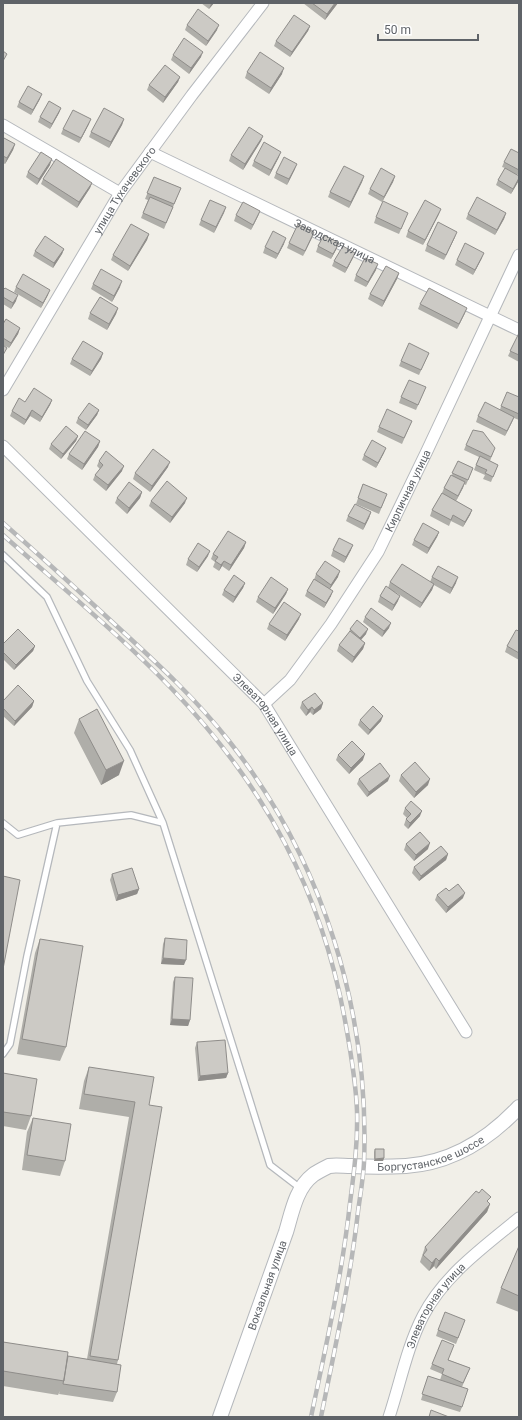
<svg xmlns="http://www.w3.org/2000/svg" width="522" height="1420" font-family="Roboto,sans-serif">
<rect width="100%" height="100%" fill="#f1efe8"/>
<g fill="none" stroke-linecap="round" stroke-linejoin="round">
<g stroke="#b5b8bc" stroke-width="8">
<path id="service" d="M3 555 47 597 87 681 130 750 163 823
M3 823 18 835 57 823
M3 1054 10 1044 27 956 57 823 131 815 163 823 270 1165 300 1188"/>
</g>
<g stroke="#b5b8bc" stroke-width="13">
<g id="minor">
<path d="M3 125 120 193"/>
<path id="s1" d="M150 152 519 330"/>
<path id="s2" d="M3 390 120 193 192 95 263 3"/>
<path id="s3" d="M3 446 264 704 466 1032"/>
<path id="s4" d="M264 704 290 680 331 624 378 552 426 453 519 255"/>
<path id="s5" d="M389 1417C400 1384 407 1347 423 1316 444 1275 485 1246 519 1218"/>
</g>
</g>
<g stroke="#b5b8bc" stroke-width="16">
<g id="tertiary">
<path id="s6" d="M220 1417 286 1232C292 1212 296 1188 313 1175 317 1172 325 1168 329 1166 335 1165 344 1166 351 1166 369 1167 388 1167 406 1166 451 1163 489 1139 519 1107"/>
</g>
</g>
<use href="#service" stroke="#fff" stroke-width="5.5"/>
<use href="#minor" stroke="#fff" stroke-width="11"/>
<use href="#tertiary" stroke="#fff" stroke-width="14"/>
<g stroke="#b6b7b8" stroke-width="4.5">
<path id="rail" d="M3 523C43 558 82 594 121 630 159 665 197 700 229 741 323 860 370 1012 364 1163 363 1182 359 1201 357 1220 349 1286 334 1352 321 1417
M3 535C59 585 120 635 172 689 265 786 323 893 346 1026 351 1054 356 1083 357 1111 358 1142 354 1172 350 1203 342 1275 326 1346 311 1417"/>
</g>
<use href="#rail" stroke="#fff" stroke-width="3" stroke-dasharray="9" stroke-linecap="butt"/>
</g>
<path fill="#afaea9" d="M201 3H214L209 9Z
M303 3H338L325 20Z
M187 25 217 30 206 46 185 30Z
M310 26 308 31 290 57 274 46 276 41Z
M173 55 201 57 189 74 171 60Z
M247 72 282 74 269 94 245 78Z
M180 77 178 82 163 103 147 90 149 85Z
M40 99 31 115 17 107 19 102Z
M61 108 59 113 50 129 38 122 40 117Z
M124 119 122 125 109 148 89 137 91 132Z
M89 124 79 143 61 134 63 129Z
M263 136 261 141 243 170 229 161 231 155Z
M3 140 15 144 13 150 5 164 3 163Z
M519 153V173L517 175 518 182 511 194 496 185 498 180 505 168 502 167 504 162Z
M279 157 269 176 252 166 254 161Z
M50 165 37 185 26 177 28 172Z
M295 169 287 185 274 178 276 173Z
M364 176 362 182 349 208 328 197 330 192Z
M395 176 393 182 382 202 368 194 370 189Z
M154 177 181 188 164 229 141 218 148 200 145 199Z
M43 179 92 183 90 188 77 208 41 184Z
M226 207 214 233 199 225 201 220Z
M260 211 258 216 251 230 234 221 236 215Z
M506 213 504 219 495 235 466 219 468 214Z
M439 214 423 245 406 237 408 231Z
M376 217 406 218 399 234 374 223Z
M314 232 303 256 287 248 289 243Z
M149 234 147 240 128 271 111 260 113 255Z
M455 237 444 260 425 251 427 245Z
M284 244 276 259 263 253 265 247Z
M318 246 337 248 331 259 316 252Z
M64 249 62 254 53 268 33 256 35 251Z
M355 253 353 258 345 273 332 266 334 261Z
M482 258 473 275 455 265 457 260Z
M376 270 366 287 354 281 356 275Z
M399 273 397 279 382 307 368 299 370 294Z
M93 284 120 287 112 302 91 289Z
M16 287 48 295 41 308 14 292Z
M3 290 16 301 11 309 3 304Z
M420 304 465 313 457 329 418 309Z
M118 308 116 314 107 330 88 319 90 313Z
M3 324 20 328 18 334 9 348 3 345Z
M519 333V362L508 356Z
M103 353 101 359 90 376 70 364 72 359Z
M429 353 419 375 399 366 401 361Z
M426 387 416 410 399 403 401 397Z
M519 397V420L514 418 505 436 476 422 478 416 500 410 501 406Z
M52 400 50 405 40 422 30 416 24 425 10 416 12 411 25 402Z
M99 410 97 415 86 430 76 423 78 418Z
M412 421 402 444 377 432 379 427Z
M78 436 76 441 61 459 49 449 51 444Z
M100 441 98 447 82 470 67 459 69 454Z
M466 445 493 453 490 461 498 465 491 482 483 479 485 475 474 470 479 457 464 450Z
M384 453 376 468 362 460 364 455Z
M99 461 122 471 106 491 93 480 95 475 100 469 97 466Z
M458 461 473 468 466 485 464 484 456 501 472 510 470 515 463 527 451 521 449 526 430 516 432 510 442 493 444 488 452 475Z
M168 467 150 492 133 479 135 473Z
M363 484 387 494 379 514 356 504Z
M142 492 140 498 127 514 115 503 117 498Z
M151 501 185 503 170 523 149 506Z
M371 512 369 518 363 530 346 521 348 516Z
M439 532 437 537 427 554 412 545 414 540Z
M246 542 244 548 229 571 222 566 219 571 213 567 215 562 211 559 213 554Z
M333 550H351L344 563 331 556Z
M208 556 197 572 186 565 188 559Z
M316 574 338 577 330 589 331 596 324 608 305 596 307 591 314 580Z
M432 577 456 583 450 594 434 585 432 590 420 608 395 592 398 601 392 611 378 602 380 596 388 588 390 582H430Z
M245 583 243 588 233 603 222 595 224 590Z
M288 589 286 594 273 614 256 602 258 597Z
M365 617 389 628 382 637 363 622Z
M299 619 285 641 267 629 269 624Z
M350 629 366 634 361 640 365 643 363 649 352 663 337 651 339 645 349 633Z
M519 631V660L505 652 507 646Z
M3 644 35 646 33 651 14 670 3 659Z
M3 701H34L32 707 14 726 3 716Z
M302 702 323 703 321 709 313 715 310 712 306 716 300 708Z
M79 719 119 775 101 785 74 733Z
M360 720 381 721 368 735 358 725Z
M338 755 363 760 349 774 336 760Z
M401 775 428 785 414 798 399 781Z
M359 779 388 781 367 797 357 784Z
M405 808 420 816 408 829 404 825 406 819 407 818 403 814Z
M406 844 428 849 414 861 404 850Z
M448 854 446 860 419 881 412 873 414 867Z
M112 874 139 889 137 894 116 901 110 880Z
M449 891 463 898 446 913 435 900 437 895Z
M165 938 184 965 161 964 163 944Z
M40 939 66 1047 60 1061 17 1054 35 953Z
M175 977 190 1020 188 1026 170 1025 173 982Z
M197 1042 228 1073 226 1078 198 1081 195 1048Z
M89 1067 149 1105 118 1360 117 1364V1392L113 1402 59 1394 60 1391 58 1395 3 1386V1342L68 1356 87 1359 129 1117 79 1109 84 1081Z
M3 1073 31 1116 26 1130 3 1126Z
M33 1118 65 1161 60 1176 22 1170 27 1132Z
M375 1149 384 1158 383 1161H374V1152Z
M489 1203 490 1204 487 1212 436 1269 434 1266 429 1271 420 1262 425 1247Z
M519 1246V1312L496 1303 501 1288Z
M465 1320 456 1344 436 1336 438 1330Z
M442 1340 449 1360 470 1368 462 1387V1407L460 1412 421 1400 428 1376 440 1380 442 1374 430 1369Z"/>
<path fill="#8f8d8a" d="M212 3H214L209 9 211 4Z
M335 3H338L325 20 327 14Z
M219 25 217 30 206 46 208 41Z
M310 26 308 31 290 57 292 52Z
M203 52 201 57 189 74 191 68Z
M284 68 282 74 269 94 271 88Z
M180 77 178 82 163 103 165 97Z
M42 94 40 99 31 115 33 110Z
M61 108 59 113 50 129 52 124Z
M91 119 89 124 79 143 81 138Z
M124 119 122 125 109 148 111 142Z
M263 136 261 141 243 170 245 164Z
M15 144 13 150 5 164 7 158Z
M281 152 279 157 269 176 271 170Z
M52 159 50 165 37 185 39 179Z
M297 164 295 169 287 185 289 179Z
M364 176 362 182 349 208 351 202Z
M395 176 393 182 382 202 384 197Z
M519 178 518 182 511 194 513 189Z
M92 183 90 188 77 208 79 202Z
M226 207 224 213 214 233 216 227Z
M441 209 439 214 423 245 425 240Z
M260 211 258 216 251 230 253 225Z
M506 213 504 219 495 235 497 230Z
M314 232 312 238 303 256 305 251Z
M457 232 455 237 444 260 446 255Z
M149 234 147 240 128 271 130 266Z
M286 238 284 244 276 259 278 254Z
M339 243 337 248 331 259 333 254Z
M64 249 62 254 53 268 54 263Z
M355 253 353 258 345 273 347 268Z
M484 253 482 258 473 275 475 270Z
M378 264 376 270 366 287 368 282Z
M399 273 397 279 382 307 384 301Z
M122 281 120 287 112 302 114 296Z
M50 290 48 295 41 308 43 303Z
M18 295 16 301 11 309 13 303Z
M118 308 116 314 107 330 109 324Z
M467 308 465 313 457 329 459 324Z
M20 328 18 334 9 348 11 343Z
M103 353 101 359 90 376 92 371Z
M52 400 50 405 40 422 42 417Z
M32 410 30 416 24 425 26 420Z
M99 410 97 415 86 430 88 425Z
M514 417 512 422 505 436 507 431Z
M78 436 76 441 61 459 63 454Z
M100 441 98 447 82 470 84 464Z
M386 448 384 453 376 468 378 463Z
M170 462 168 467 150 492 152 486Z
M124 466 122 471 106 491 108 485Z
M465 482 463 488 456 501 458 496Z
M142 492 140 498 127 514 129 508Z
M187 498 185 503 170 523 172 517Z
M472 510 470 515 463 527 465 522Z
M371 512 369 518 363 530 365 524Z
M439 532 437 537 427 554 429 548Z
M246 542 244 548 229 571 231 565Z
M353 545 351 550 344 563 346 557Z
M210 551 208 556 197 572 199 567Z
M224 561 222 566 219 571 221 565Z
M340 571 338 577 329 590 331 585Z
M458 577 456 583 450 594 452 588Z
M245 583 243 588 233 603 235 597Z
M434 584 432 590 420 608 422 603Z
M288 589 286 594 273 614 275 608Z
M333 591 331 596 324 608 326 603Z
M400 596 398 601 392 611 394 605Z
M301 614 299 619 285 641 287 635Z
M391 623 389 628 382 637 384 631Z
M368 629 366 634 358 643 360 638Z
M365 643 363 649 352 663 354 657Z
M35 646 33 651 14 670 16 665Z
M34 701 32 707 14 726 15 721Z
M323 703 321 709 313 715 314 710Z
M312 707 310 712 306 716 308 710Z
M383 716 381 721 368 735 370 730Z
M365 754 363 760 349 774 351 768Z
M124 761 119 775 101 785 106 770Z
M390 776 388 781 367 797 369 792Z
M430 779 428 785 414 798 416 792Z
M422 811 420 816 408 829 410 823Z
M430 843 428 849 414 861 416 855Z
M448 854 446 860 419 881 421 876Z
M139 889 137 894 116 901 118 895Z
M465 893 463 898 446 913 448 907Z
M163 958 186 960 184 965 161 964Z
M172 1019 190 1020 188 1026 170 1025Z
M228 1073 226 1078 198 1081 200 1076Z
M384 1158 383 1161H374L375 1159Z
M490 1204 487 1212 436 1269 439 1261Z
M436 1258 434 1266 429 1271 432 1263Z"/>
<path fill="#cccac5" stroke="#8f8d8a" d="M312 3H335L327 14Z
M198 9 219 25 208 41 187 25Z
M294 15 310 26 292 52 276 41Z
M184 38 203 52 191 68 173 55Z
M3 51 7 54 3 61Z
M260 52 284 68 271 88 247 72Z
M165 65 180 77 165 97 149 85Z
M28 86 42 94 33 110 19 102Z
M49 101 61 108 52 124 40 117Z
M104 108 124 119 111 142 91 132Z
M73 110 91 119 81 138 63 129Z
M249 127 263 136 245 164 231 155Z
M4 138 15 144 7 158 3 156V140Z
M264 142 281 152 271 170 254 161Z
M511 149 519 153V170L504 162Z
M41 152 52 159 39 179 28 172Z
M284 157 297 164 289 179 276 173Z
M56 159 92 183 79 202 43 179Z
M344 166 364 176 351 202 330 192Z
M381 168 395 176 384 197 370 189Z
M505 168 519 176V178L513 189 498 180Z
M154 177 181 188 174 204 147 193Z
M150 197 173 207 166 223 143 213Z
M477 197 506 213 497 230 468 214Z
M210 200 226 207 216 227 201 220Z
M425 200 441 209 425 240 408 231Z
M383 201 408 213 401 229 376 217Z
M243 202 260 211 253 225 236 215Z
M438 222 457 232 446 255 427 245Z
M131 224 149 234 130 266 113 255Z
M298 224 314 232 305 251 289 243Z
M273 231 286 238 278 254 265 247Z
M324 235 339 243 333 254 318 246Z
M45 236 64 249 54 263 35 251Z
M465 243 484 253 475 270 457 260Z
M343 246 355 253 347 268 334 261Z
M365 258 378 264 368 282 356 275Z
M386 266 399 273 384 301 370 294Z
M101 269 122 281 114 296 93 284Z
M23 274 50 290 43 303 16 287Z
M5 288 18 295 13 303 3 297V290Z
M429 288 467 308 459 324 420 304Z
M100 297 118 308 109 324 90 313Z
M6 319 20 328 11 343 3 338V324Z
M519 333V355L510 351Z
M83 341 103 353 92 371 72 359Z
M409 343 429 353 421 370 401 361Z
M3 345 7 348 3 355Z
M409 380 426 387 418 405 401 397Z
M34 388 52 400 42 417 32 410 26 420 12 411 19 398 25 402Z
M507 392 519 397V414L501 406Z
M485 402 514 417 507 431 478 416Z
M89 403 99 410 88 425 78 418Z
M387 409 412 421 404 438 379 427Z
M66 426 78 436 63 454 51 444Z
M473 430 483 432 495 448 491 457 466 445Z
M85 431 100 441 84 464 69 454Z
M372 440 386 448 378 463 364 455Z
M153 449 170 462 152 486 135 473Z
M106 451 124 466 108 485 95 475 103 465 99 461Z
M480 456 498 465 493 477 485 473 487 470 476 465Z
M458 461 473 468 468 480 452 473Z
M451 475 465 482 458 496 444 488Z
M167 481 187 498 172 517 151 501Z
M129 482 142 492 129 508 117 498Z
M363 484 387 494 381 508 358 498Z
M442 493 472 510 465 522 453 515 451 520 432 510Z
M355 504 371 512 365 524 348 516Z
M423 523 439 532 429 548 414 540Z
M228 531 246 542 231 565 224 561 221 565 215 561 218 557 213 554Z
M339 538 353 545 346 557 333 550Z
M198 543 210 551 199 567 188 559Z
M325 561 340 571 331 585 316 574Z
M402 564 434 584 422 603 390 582Z
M438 566 458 577 452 588 432 577Z
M234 575 245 583 235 597 224 590Z
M271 577 288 589 275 608 258 597Z
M314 579 333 591 326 603 307 591Z
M386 586 400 596 394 605 380 596Z
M284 602 301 614 287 635 269 624Z
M371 608 391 623 384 631 365 617Z
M357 620 368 629 360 638 350 629Z
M18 629 35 646 16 665 3 652V644Z
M516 630 519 631V653L507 646Z
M350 631 365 643 354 657 339 645Z
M18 685 34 701 15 721 3 708V701Z
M315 693 323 703 314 710 312 707 308 710 302 702Z
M373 706 383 716 370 730 360 720Z
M97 709 124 761 106 770 79 719Z
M352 741 365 754 351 768 338 755Z
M415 762 430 779 416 792 401 775Z
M380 763 390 776 369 792 359 779Z
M411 801 422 811 410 823 406 819 411 814 405 808Z
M420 832 430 843 416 855 406 844Z
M441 846 448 854 421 876 414 867Z
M132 868 139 889 118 895 112 874Z
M3 876 20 880 3 969Z
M458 884 465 893 448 907 437 895 446 888 449 891Z
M165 938 187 940 186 960 163 958Z
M40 939 83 946 66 1047 22 1039Z
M175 977 193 978 190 1020 172 1019Z
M225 1040 228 1073 200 1076 197 1042Z
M89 1067 154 1077 149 1105 162 1107 118 1360 90 1356 135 1102 84 1094Z
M3 1073 37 1079 31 1116 3 1112Z
M33 1118 71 1124 65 1161 27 1155Z
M375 1149H384V1158L375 1159Z
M482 1189 491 1197 487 1201 490 1204 439 1261 436 1258 432 1263 423 1255 427 1250 425 1247 476 1191 479 1193Z
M519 1246V1296L501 1288Z
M445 1312 465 1320 458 1338 438 1330Z
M442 1340 454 1345 448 1360 470 1368 463 1383 442 1374 444 1369 432 1364Z
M3 1342 68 1352 64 1381 3 1371Z
M68 1356 121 1365 117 1392 63 1384Z
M428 1376 468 1389 462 1407 422 1394Z
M431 1410 449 1417H429Z"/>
<g text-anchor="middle" stroke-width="3.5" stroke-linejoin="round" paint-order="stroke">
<g font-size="11" fill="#5f6368" stroke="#fff">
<text dy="4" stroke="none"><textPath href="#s2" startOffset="234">улица Тухачевского</textPath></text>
<text dy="4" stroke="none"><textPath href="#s1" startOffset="205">Заводская улица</textPath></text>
<text dy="4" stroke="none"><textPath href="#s4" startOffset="259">Кирпичная улица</textPath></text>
<text dy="4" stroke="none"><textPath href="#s3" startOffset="376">Элеваторная улица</textPath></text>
<text dy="4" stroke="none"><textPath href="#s6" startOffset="383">Боргустанское шоссе</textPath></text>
<text dy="4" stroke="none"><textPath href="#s6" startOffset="140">Вокзальная улица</textPath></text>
<text dy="4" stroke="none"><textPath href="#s5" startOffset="122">Элеваторная улица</textPath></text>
</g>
</g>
<rect width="522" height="1420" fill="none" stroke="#5f6368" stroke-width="8"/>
<path d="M378 34v6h100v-6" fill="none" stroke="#5f6368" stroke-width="2"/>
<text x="384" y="34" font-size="12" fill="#5f6368" stroke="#ffffff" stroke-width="3" paint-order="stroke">50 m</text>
</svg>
